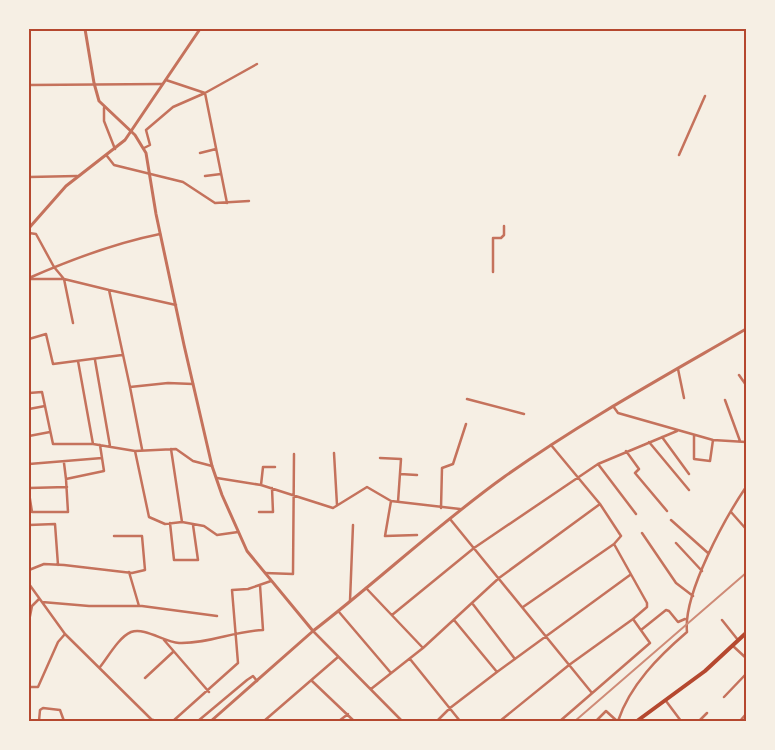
<svg xmlns="http://www.w3.org/2000/svg" width="775" height="750" font-family="Rubik,sans-serif">
<rect width="100%" height="100%" fill="#f6efe4"/>
<g fill="none" stroke-linecap="round" stroke-linejoin="round">
<path stroke="#c5725c" stroke-width="2.5" d="M166 80 205 93 227 203
M29 85 162 84
M104 108V121L115 149
M144 148 150 145 146 130 173 107 205 93 257 64
M200 153 216 149
M679 155 705 96
M107 156 114 165 183 182 215 203 249 201
M205 176 221 174
M29 177 77 176
M29 233 36 234 54 267 64 279 73 323
M493 272V238H501L504 235V226
M29 278C70 260 115 243 160 234
M29 279H64L109 290
M29 339 46 334 53 364 122 355
M95 360 110 446
M78 361 93 444
M678 369 684 398
M739 375 746 385
M130 387 109 290 176 305
M29 393 42 392 53 444H93L135 451 149 517 165 524 182 522 171 449
M467 399 524 414
M725 400 740 441
M613 406 618 413 713 440 746 442
M29 409 45 406
M29 436 50 432
M694 436V459L710 461 713 440
M662 437 689 474
M649 442 689 490
M142 449 130 387 168 383 193 384
M135 451 176 449 193 461 212 466
M626 451 639 469 635 473 667 511
M334 453 337 505
M380 458 401 459 398 502
M64 463 66 479
M29 464 102 458
M598 464 636 514
M400 474 417 475
M217 478 261 485 333 508 367 487 391 501 460 509
M261 485 263 467H275
M29 488 67 487
M29 493 32 512H68L66 479 104 471 100 445
M391 501 385 536 417 535
M441 508 442 468 453 464 466 424
M259 512H273L272 488
M731 512 746 529
M450 519 592 693
M671 520 708 553
M182 522 204 526 217 535 238 532
M170 523 174 560H198L193 525
M29 525 55 524 58 565
M642 533 676 583 693 596
M676 543 702 571
M29 570 44 564 64 565 132 573 145 570 142 536H114
M129 572 139 606
M265 573 293 574 294 454
M29 584 65 634 152 720
M366 588 423 648
M350 601 353 525
M42 602 89 606H142L217 616
M472 603 515 659
M523 607 614 544 621 536 600 504 551 445
M339 612 391 673
M392 615 474 548 598 464 677 431
M454 620 497 672
M722 620 738 640
M29 621 32 606 39 599
M641 630 666 610 669 611 678 622 685 619
M313 631 402 721
M164 640 209 692
M733 646 746 658
M410 659 460 721
M100 667C108 657 119 637 131 632 145 627 164 642 179 643 208 644 234 631 263 630L260 585
M145 678 173 652
M312 681 354 721
M29 687H38L58 642 65 634
M371 689 423 648 499 578 600 504
M724 697 746 674
M666 701 681 721
M39 721 40 710 43 708 60 710 64 721
M173 721 238 663 232 590 248 589 271 581
M198 721 247 680 253 676 257 681
M264 721 338 657
M339 721 348 714
M437 721 450 708 497 672 630 575
M500 721 569 665 633 619
M560 721 650 643 633 619 647 607V603L614 544
M596 721 606 711 617 721
M618 721C630 685 659 656 687 632 683 594 725 518 746 487
M699 721 707 713
M740 721 746 714"/>
<path stroke="#c5725c" stroke-width="3" d="M85 29 94 83 99 101 135 135 146 153 156 214 184 345 212 466 222 495 247 551 313 631 211 721
M29 228 66 186 125 140 200 29
M313 631C378 581 437 525 504 477 581 422 665 376 746 329
M153 720V721"/>
<path stroke="#b5482f" stroke-width="4" d="M637 721 705 671 746 633"/>
<path stroke="#cf8b77" stroke-width="2" d="M575 721 746 573"/>
</g>
<rect width="775" height="750" fill="none" stroke="#f6efe4" stroke-width="60"/>
<rect x="30" y="30" width="715" height="690" fill="none" stroke="#b5482f" stroke-width="2"/>
</svg>
